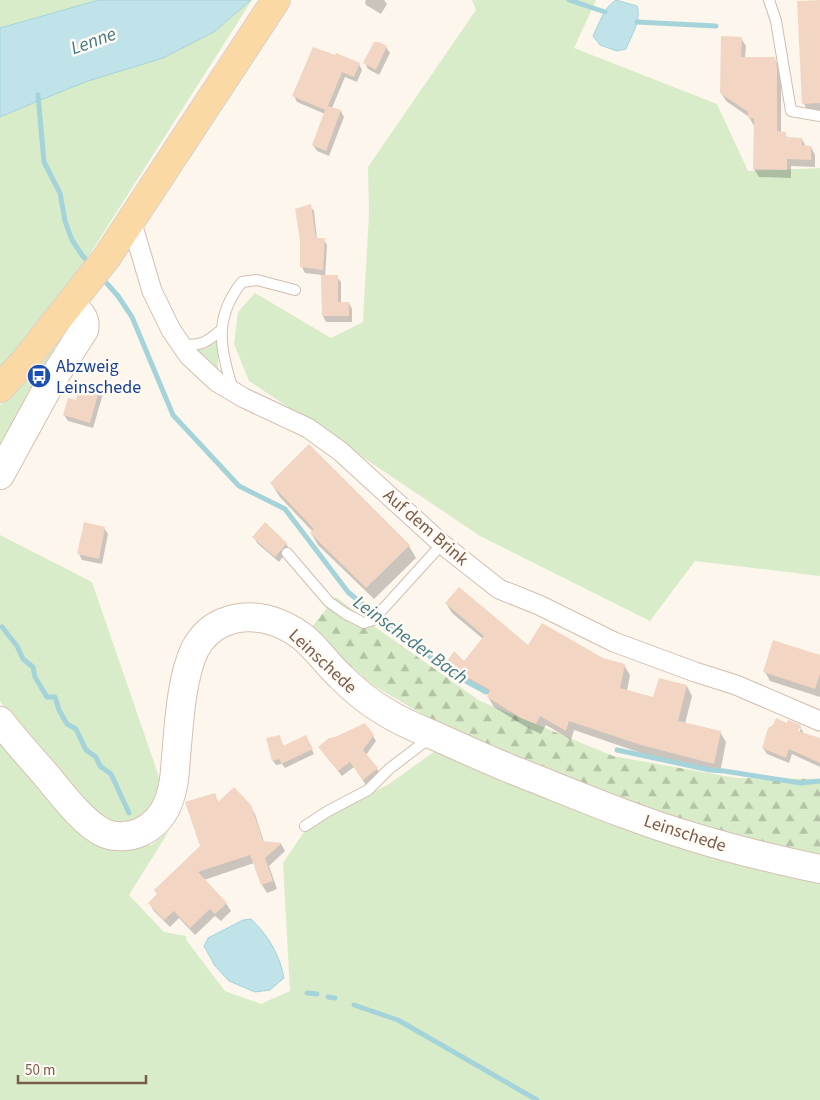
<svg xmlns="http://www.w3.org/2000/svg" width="820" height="1100" font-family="'Source Sans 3',sans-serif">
<defs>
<pattern id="forest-firs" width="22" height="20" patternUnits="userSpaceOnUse" patternTransform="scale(1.25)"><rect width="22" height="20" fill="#d8ecc9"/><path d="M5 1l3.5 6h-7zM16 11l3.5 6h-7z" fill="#b4c2a5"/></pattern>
</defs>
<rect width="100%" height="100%" fill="#fdf6ec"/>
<path fill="#d8ecc9" d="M0 0H99L0 28Z
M251 0H252L70 285 0 369V117L38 101 88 81 163 58 214 32Z
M472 0H596L574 48 717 104 748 171 820 168V576L695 561 650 621 480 536 249 381 234 344 238 312 255 293 331 338 363 322 369 213 368 167 476 10Z
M218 339V373L195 349H205Z
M52 348 61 351 0 455V405Z
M0 535 92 582 159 777 164 805 151 823 113 822 67 792 17 727 0 701Z
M0 742 108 841 151 845 169 831 129 895 164 932 186 936 187 941 225 991 261 1004 290 991 283 863 304 832 331 814 389 784 438 749 820 880V1100H0Z"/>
<path fill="url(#forest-firs)" d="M336 597 378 629 480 701 613 756 736 778 820 779V867L689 834 453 732 374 686 309 630Z"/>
<path fill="#bfe3e8" stroke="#a5d3da" d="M99 0H251L214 32 163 58 88 81 38 101 0 117V28Z
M616 0 637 6C642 20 631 36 626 49L617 51 600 45 593 36C599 24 604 7 616 0Z
M251 919C268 935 280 955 284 978L270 990 255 992 229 981 215 966 204 946 208 938 243 920Z"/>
<path fill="#0003" fill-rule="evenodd" d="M366 0H384L387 4 381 14 366 5 365 2Z
M820 2V115H810L804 104Z
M741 38 746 46 745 58H774L779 67 781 77V133H785L788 139H802L806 147H811L815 155V167L791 166V178L759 177 754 169V126L749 117 726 101 721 93Z
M386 47 390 53 379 75 368 69 365 63Z
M314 48 359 64 362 70 357 82 345 77 332 108 341 111 344 117 329 156 317 151 313 145 325 114 297 102 294 96Z
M310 206 314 211 317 239 324 240 327 245 325 277H337L341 282V303H349L352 309V322H326L323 316 322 275 305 273 302 267Z
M99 388 103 394 93 428 68 421 64 415 76 401Z
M309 446 409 546 416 558 374 599 318 545 311 533 313 532 279 496 272 484Z
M104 528 108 534 102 564 82 560 79 554Z
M254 537 286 543 289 549 279 562 257 543Z
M446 603 528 647 602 659 624 665 630 675 627 691 654 698 687 686 692 696 685 724 720 732 726 742 720 773 647 755 574 730 571 740 546 725 541 734 528 728 494 707 488 697 489 695 463 681 453 673 447 663H464L483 639 452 613Z
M820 656V697L770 681 765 672Z
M787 724 800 726 803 732V734L820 739V767L792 754 789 763 767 754 763 748ZM798 728H801L797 737Z
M279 736 284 747 308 741 314 754 285 768 282 764 276 765 273 761 267 739Z
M373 736 376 741 366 755 380 773 366 785 354 767 342 776 323 752Z
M214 794 219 803 250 806 255 814 264 842 281 844 285 851 269 866 277 889 267 893 262 885 254 863 204 880 226 903 231 911 221 921 215 916 195 935 179 918 170 927 154 911 149 903 201 847Z"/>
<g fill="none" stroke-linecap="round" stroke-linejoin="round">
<path stroke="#a5d3da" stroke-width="5" d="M569 0 605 12
M637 22 716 26
M38 95 44 162 60 193 65 221 72 240 82 255 90 264
M102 278 118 296 132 317 173 415 239 486 285 509 348 592 399 635 464 680 486 692
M2 627 17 646 23 659 33 667 35 677 47 697H55L59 710 67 724 76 729 86 750 96 757 100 766 111 774 129 813
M617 750 710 770 724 771 801 783 820 781
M307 993 317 994
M328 997 335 998
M354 1005 398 1020 537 1100"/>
</g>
<path fill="#f3d5c3" d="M820 0V103L802 104 797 1Z
M721 36 742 37 741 57H775L777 68V131L786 132V137L802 138V145L811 146V160L787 159V170L753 169 754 118H748V112L720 93Z
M374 42H379L387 46 376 70 363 63Z
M313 47 335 55 336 53 360 63 354 77 342 72 328 106 341 110 326 151 312 145 325 110 292 96Z
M311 204 316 238H325L323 270 300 267V241L295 209Z
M321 275H338V302H349V316H322Z
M81 381 100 387 90 423 63 415 68 398 76 400Z
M309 444 410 545 366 588 310 533 314 529 270 483Z
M84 522 105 527 99 559 77 554Z
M265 522 287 543 275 557 252 537Z
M459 587 528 645 542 623 603 658 625 664 620 688 653 697 659 678 687 685 678 721 721 731 714 764 641 745 569 721 566 731 540 716 536 724 521 718 487 697 490 690 456 671 446 663 454 651 464 661 484 636 445 603Z
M773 640 820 655V674L815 689 763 672Z
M776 718 787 723 788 720 801 725 798 731 820 738V763L789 749 786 758 762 748 768 728 773 725Z
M365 723 374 735 363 750 378 768 363 780 350 762 338 771 318 747 329 738 335 737Z
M280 735 283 746 306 735 313 749 281 764 280 759 272 761 266 738Z
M234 787 251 805 263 841 282 843 265 858 273 881 261 885 250 855 198 872 227 903 215 914 210 909 190 928 174 911 164 920 148 903 157 894 154 890 200 846 185 802 215 793 218 802Z"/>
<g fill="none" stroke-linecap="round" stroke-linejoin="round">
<g stroke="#d1beb0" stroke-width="12">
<path id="service" d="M769 0 776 21 791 111 820 116
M181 344C200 347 207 342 221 330
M233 390C220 349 213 318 242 282L257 280 295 290
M287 553 329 602 346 614 364 623 373 620 442 544
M305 826 328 811 368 790 389 769 431 737"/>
</g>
<g stroke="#d1beb0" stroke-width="21">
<path id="minor" d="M131 220 152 291 171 330 189 356 217 382 244 398 308 428 340 451 442 544 499 589 539 605 614 642 695 672 736 685 820 721"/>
</g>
<g stroke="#d6c0b0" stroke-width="30">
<path id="secondary" d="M0 475 52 380 84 330C87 318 79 312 70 304
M0 721C15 740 30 757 46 775 60 792 84 824 104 833 115 838 130 837 141 832 153 826 162 817 167 805 174 790 175 772 176 757 179 725 181 678 195 649 201 638 211 628 222 623 250 611 280 619 304 638 317 649 328 665 341 677 354 690 368 702 384 711 399 721 416 728 433 735 460 747 486 759 513 770 572 793 632 819 693 837 735 850 777 860 820 869"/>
</g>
<g stroke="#dad1cd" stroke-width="30">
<path id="primary" d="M0 388 23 363 107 257 276 0"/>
</g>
<use href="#service" stroke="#fff" stroke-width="10"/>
<use href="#minor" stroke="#fff" stroke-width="19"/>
<use href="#secondary" stroke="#fff" stroke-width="28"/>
<use href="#primary" stroke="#fbd9a5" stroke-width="28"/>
</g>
<defs>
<g id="bus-disc" transform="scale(1.25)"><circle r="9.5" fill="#1a4fb4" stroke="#fffaf3"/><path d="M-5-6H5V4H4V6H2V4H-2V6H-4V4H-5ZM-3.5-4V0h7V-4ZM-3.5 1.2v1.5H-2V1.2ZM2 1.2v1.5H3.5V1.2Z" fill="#fff"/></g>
</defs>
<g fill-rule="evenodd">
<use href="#bus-disc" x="39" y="376"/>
</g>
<g text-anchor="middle" stroke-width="5" stroke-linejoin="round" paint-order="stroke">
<g font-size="18" fill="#164399" stroke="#fffaf3" text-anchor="start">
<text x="56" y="372">Abzweig<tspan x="56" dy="21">Leinschede</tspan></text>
</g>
<g font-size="18" fill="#7a5c4d" stroke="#fffaf3">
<text transform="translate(426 527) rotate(41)" y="6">Auf dem Brink</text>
<text transform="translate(323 661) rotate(43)" y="6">Leinschede</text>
<text transform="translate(685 833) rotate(18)" y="6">Leinschede</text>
</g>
<g font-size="19" font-style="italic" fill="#437c86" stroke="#fffaf3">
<text transform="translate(93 40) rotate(-20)" y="7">Lenne</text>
<text transform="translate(411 639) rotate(36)" y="7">Leinscheder Bach</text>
</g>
</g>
<path d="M18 1075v8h128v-8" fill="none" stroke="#7a5c4d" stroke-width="2.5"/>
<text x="25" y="1075" font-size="15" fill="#7a5c4d" stroke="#fffaf3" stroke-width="4" paint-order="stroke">50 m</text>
</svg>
